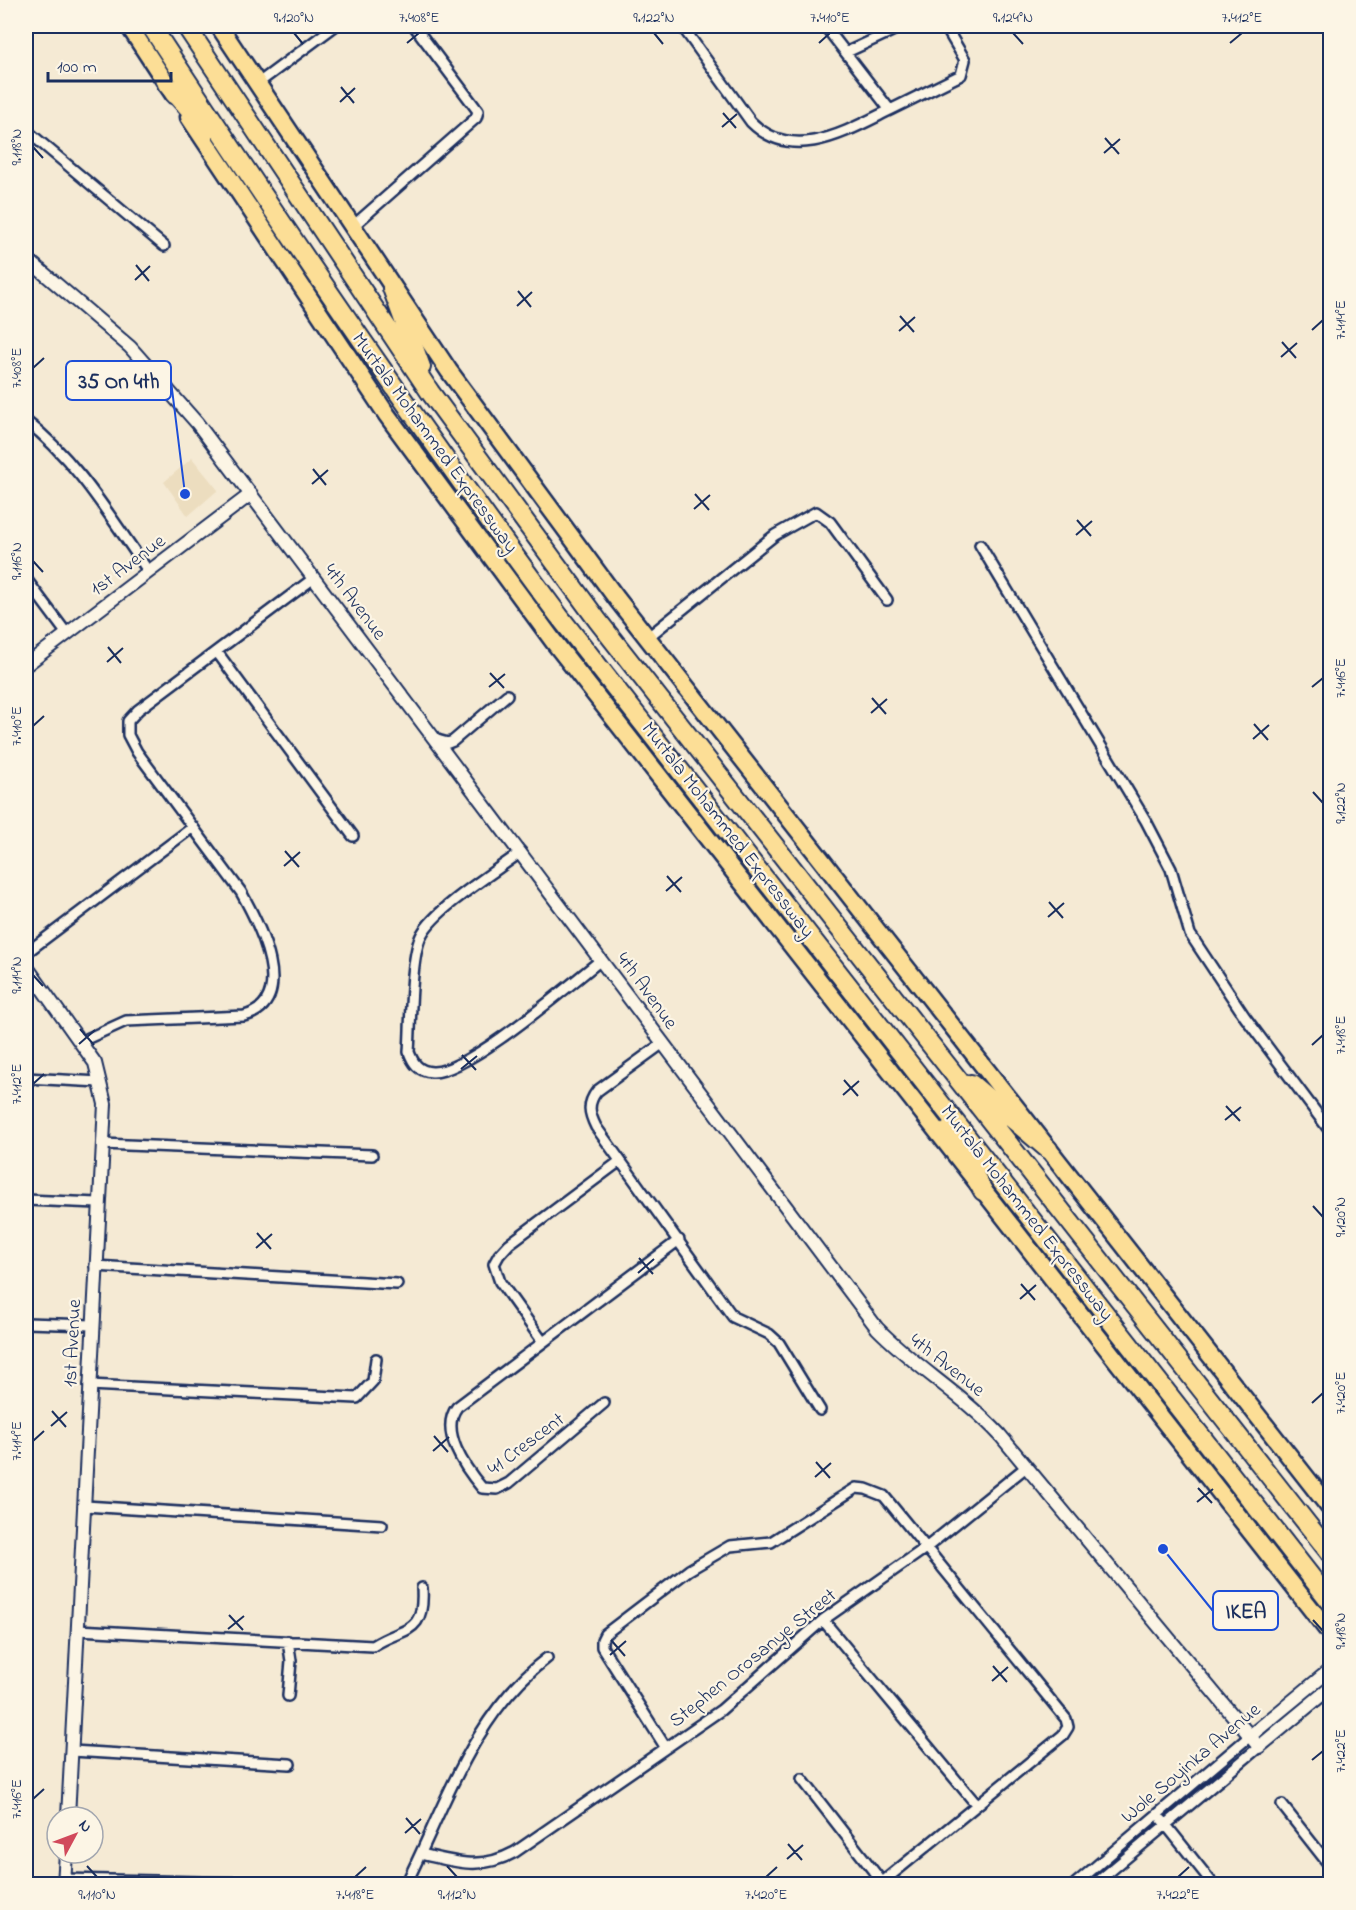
<svg xmlns="http://www.w3.org/2000/svg" width="1356" height="1910" font-family="'Indie Flower',sans-serif">
<rect width="100%" height="100%" fill="#f5ead4"/>
<filter id="ink" filterUnits="userSpaceOnUse"><feTurbulence type="fractalNoise" baseFrequency=".0167" numOctaves="2"/><feDisplacementMap in="SourceGraphic" scale="12" xChannelSelector="R" yChannelSelector="G"/><feConvolveMatrix kernelMatrix="1 2 1 2 8 2 1 2 1" color-interpolation-filters="sRGB"/></filter>
<g filter="url(#ink)">
<path fill="#ecddbf" d="M192 458 218 490 188 516 164 482Z"/>
<g fill="none" stroke-linecap="round" stroke-linejoin="round">
<g stroke="#1b2f5e" stroke-width="14">
<path id="minor" d="M682 26 751 122C793 164 847 131 890 110
M825 26 890 110 961 75 965 60 945 26
M847 52 903 26
M257 84 335 26
M26 130 164 246
M352 227 476 118 478 111 415 27
M26 421C77 460 112 520 149 572
M980 545 1146 821 1171 869 1190 934 1245 1017 1330 1131
M26 579 67 634
M647 638 775 535 816 512 830 522 887 600
M217 652 353 836
M437 740 448 743 453 741 507 695
M521 852C496 871 436 908 422 934 410 955 411 1025 409 1052 413 1063 418 1071 432 1072 467 1074 570 984 601 960
M26 953 193 827
M82 1041 126 1021 244 1016C299 1002 259 924 241 892L137 752 128 735V721L138 710 314 578
M663 1043 597 1091C587 1104 589 1113 596 1127L733 1317 769 1334 779 1343 820 1410
M26 1078 100 1082
M102 1144 372 1155
M26 1200 98 1203
M95 1266 397 1284
M26 1323 92 1325
M543 1342 500 1282 494 1264 499 1255 509 1244 620 1161
M89 1385 357 1398 373 1381 376 1359
M604 1403 509 1483 497 1489 482 1488C465 1468 439 1431 457 1407L679 1240
M85 1506 382 1525
M823 1620 976 1804
M78 1630 373 1646C403 1626 425 1637 422 1588
M288 1696 291 1661 288 1641
M666 1748 602 1647V1640L605 1634 689 1570 730 1546 771 1542 856 1488 866 1489 884 1496 1066 1719 1068 1727 1063 1735 880 1884
M72 1751 290 1764
M802 1779 882 1882
M1282 1805 1330 1866
M1162 1820 1213 1884
M421 1854C457 1862 480 1871 515 1852L721 1710 823 1620 927 1547 1026 1467
M64 1879 249 1883
M406 1884C445 1806 474 1713 547 1658
M1075 1884 1250 1736
M1095 1884 1259 1747"/>
</g>
<g stroke="#1b2f5e" stroke-width="16">
<path id="tertiary" d="M26 258 130 347 197 423 877 1328C915 1367 963 1395 1000 1435L1259 1747 1330 1688
M26 665 251 494
M26 966 95 1063 105 1104 68 1817
M1250 1736 1330 1670
M64 1884 66 1853"/>
</g>
<g stroke="#1b2f5e" stroke-width="21">
<path id="trunk" d="M129 26 174 95
M219 26 449 371 617 599 1330 1508
M189 117 387 415 554 642 1330 1633"/>
</g>
<g stroke="#1b2f5e" stroke-width="22">
<path id="motorway" d="M151 26C282 226 416 424 559 616L1330 1601
M186 26 430 392 598 621 1330 1553
M167 84 208 130
M392 288 421 367
M971 1084 1048 1149
M949 1130 983 1191"/>
</g>
<use href="#minor" stroke="#fcf5e5" stroke-width="9"/>
<use href="#tertiary" stroke="#fcf5e5" stroke-width="12"/>
<use href="#trunk" stroke="#fcde96" stroke-width="16"/>
<use href="#motorway" stroke="#fcde96" stroke-width="18"/>
</g>
</g>
<path fill="none" stroke="#1b2f5e" stroke-width="2" d="M294 33 303 44M654 33 663 44M1013 33 1023 44M407 43 419 33M819 43 830 33M1230 43 1242 33M341 87 354 103M340 102 355 88M723 113 736 128M722 127 737 114M1105 138 1119 154M33 147 43 158M1104 153 1120 139M136 265 149 281M135 280 150 266M518 291 531 307M517 306 532 292M900 316 914 332M1312 330 1323 320M899 331 915 317M1282 342 1296 358M1281 357 1297 343M33 368 44 358M313 469 326 485M312 484 328 470M695 494 709 510M694 509 710 495M1077 520 1091 536M1076 535 1092 521M33 561 43 572M108 647 121 663M107 662 123 648M490 673 504 688M489 687 505 674M1312 687 1323 678M872 698 886 714M871 713 887 699M1254 724 1268 740M33 726 44 716M1253 739 1269 725M1313 792 1323 803M285 851 299 867M284 866 300 852M667 876 681 892M666 891 682 877M1049 902 1063 918M1048 917 1064 903M33 975 43 986M80 1029 94 1045M79 1044 95 1030M1312 1045 1323 1035M462 1055 476 1070M461 1069 477 1056M844 1080 858 1096M33 1084 44 1074M843 1095 859 1081M1226 1106 1240 1121M1225 1120 1241 1107M1313 1206 1323 1217M257 1233 271 1249M256 1248 272 1234M639 1258 653 1274M638 1273 654 1259M1021 1284 1035 1300M1020 1299 1036 1285M1312 1403 1323 1393M52 1411 66 1427M51 1426 67 1412M434 1436 448 1452M33 1441 44 1431M433 1451 449 1437M816 1462 830 1478M815 1477 831 1463M1198 1488 1212 1503M1197 1502 1213 1489M229 1615 243 1630M1313 1620 1323 1631M228 1629 244 1616M611 1640 625 1656M610 1655 626 1641M993 1666 1007 1682M992 1681 1008 1667M1312 1760 1323 1751M33 1799 44 1789M406 1818 420 1834M405 1833 421 1819M788 1844 802 1860M787 1859 803 1845M87 1866 97 1877M447 1866 457 1877M355 1877 366 1867M766 1877 777 1867M1178 1877 1189 1867"/>
<g text-anchor="middle" stroke-width="4.5" stroke-linejoin="round" paint-order="stroke">
<g font-size="20" fill="#1b2f5e" stroke="#fcf5e5">
<text transform="translate(436 442) rotate(54)" y="7">Murtala Mohammed Expressway</text>
<text transform="translate(127 564) rotate(-37)" y="7">1st Avenue</text>
<text transform="translate(356 601) rotate(53)" y="7">4th Avenue</text>
<text transform="translate(729 829) rotate(52)" y="7">Murtala Mohammed Expressway</text>
<text transform="translate(648 990) rotate(54)" y="7">4th Avenue</text>
<text transform="translate(1028 1212) rotate(52)" y="7">Murtala Mohammed Expressway</text>
<text transform="translate(71 1343) rotate(-87)" y="7">1st Avenue</text>
<text transform="translate(948 1364) rotate(38)" y="7">4th Avenue</text>
<text transform="translate(525 1443) rotate(-37)" y="7">41 Crescent</text>
<text transform="translate(752 1657) rotate(-39)" y="7">Stephen Orosanye Street</text>
<text transform="translate(1190 1762) rotate(-40)" y="7">Wole Soyinka Avenue</text>
</g>
</g>
<path fill="none" stroke="#1d4ed8" stroke-width="2" d="M185 494L171 381M1163 1549L1213 1611"/>
<g fill="#1d4ed8" stroke="#fcf5e5" stroke-width="2">
<circle cx="185" cy="494" r="6"/>
<circle cx="1163" cy="1549" r="6"/>
</g>
<g fill="#fcf5e5" stroke="#1d4ed8" stroke-width="2">
<rect x="66" y="361" width="105" height="39" rx="6"/>
<rect x="1213" y="1591" width="65" height="39" rx="6"/>
</g>
<g font-size="21" text-anchor="middle" font-weight="bold" fill="#1b2f5e">
<text x="119" y="388">35 On 4th</text>
<text x="1246" y="1618">IKEA</text>
</g>
<rect width="1356" height="1910" fill="none" stroke="#fcf5e5" stroke-width="66"/>
<g transform="translate(75 1835) rotate(49)"><circle r="28" fill="#fcf5e5" stroke="#a2a6af" stroke-width="1.5"/>
<path d="M0-4.5L10 22L0 15L-10 22Z" fill="#d1495b"/>
<text y="-9" font-size="16" font-weight="bold" text-anchor="middle" fill="#1b2f5e">N</text>
</g>
<path d="M48 72v9h123v-9" fill="none" stroke="#1b2f5e" stroke-width="3"/>
<text x="57" y="72" font-size="18" fill="#1b2f5e" stroke="#fcf5e5" stroke-width="4.5" paint-order="stroke">100 m</text>
<rect x="33" y="33" width="1290" height="1844" fill="none" stroke="#1b2f5e" stroke-width="2"/>
<g font-size="15" text-anchor="middle" fill="#1b2f5e">
<text x="294" y="22">9.120°N</text>
<text x="419" y="22">7.408°E</text>
<text x="654" y="22">9.122°N</text>
<text x="830" y="22">7.410°E</text>
<text x="1013" y="22">9.124°N</text>
<text x="1242" y="22">7.412°E</text>
<text transform="translate(16 147) rotate(-90)" y="5">9.118°N</text>
<text transform="translate(1340 320) rotate(-90)" y="5">7.414°E</text>
<text transform="translate(16 368) rotate(-90)" y="5">7.408°E</text>
<text transform="translate(16 561) rotate(-90)" y="5">9.116°N</text>
<text transform="translate(1340 678) rotate(-90)" y="5">7.416°E</text>
<text transform="translate(16 726) rotate(-90)" y="5">7.410°E</text>
<text transform="translate(1340 803) rotate(-90)" y="5">9.122°N</text>
<text transform="translate(16 975) rotate(-90)" y="5">9.114°N</text>
<text transform="translate(1340 1035) rotate(-90)" y="5">7.418°E</text>
<text transform="translate(16 1084) rotate(-90)" y="5">7.412°E</text>
<text transform="translate(1340 1217) rotate(-90)" y="5">9.120°N</text>
<text transform="translate(1340 1393) rotate(-90)" y="5">7.420°E</text>
<text transform="translate(16 1441) rotate(-90)" y="5">7.414°E</text>
<text transform="translate(1340 1631) rotate(-90)" y="5">9.118°N</text>
<text transform="translate(1340 1751) rotate(-90)" y="5">7.422°E</text>
<text transform="translate(16 1799) rotate(-90)" y="5">7.416°E</text>
<text x="97" y="1899">9.110°N</text>
<text x="355" y="1899">7.418°E</text>
<text x="457" y="1899">9.112°N</text>
<text x="766" y="1899">7.420°E</text>
<text x="1178" y="1899">7.422°E</text>
</g>
</svg>
